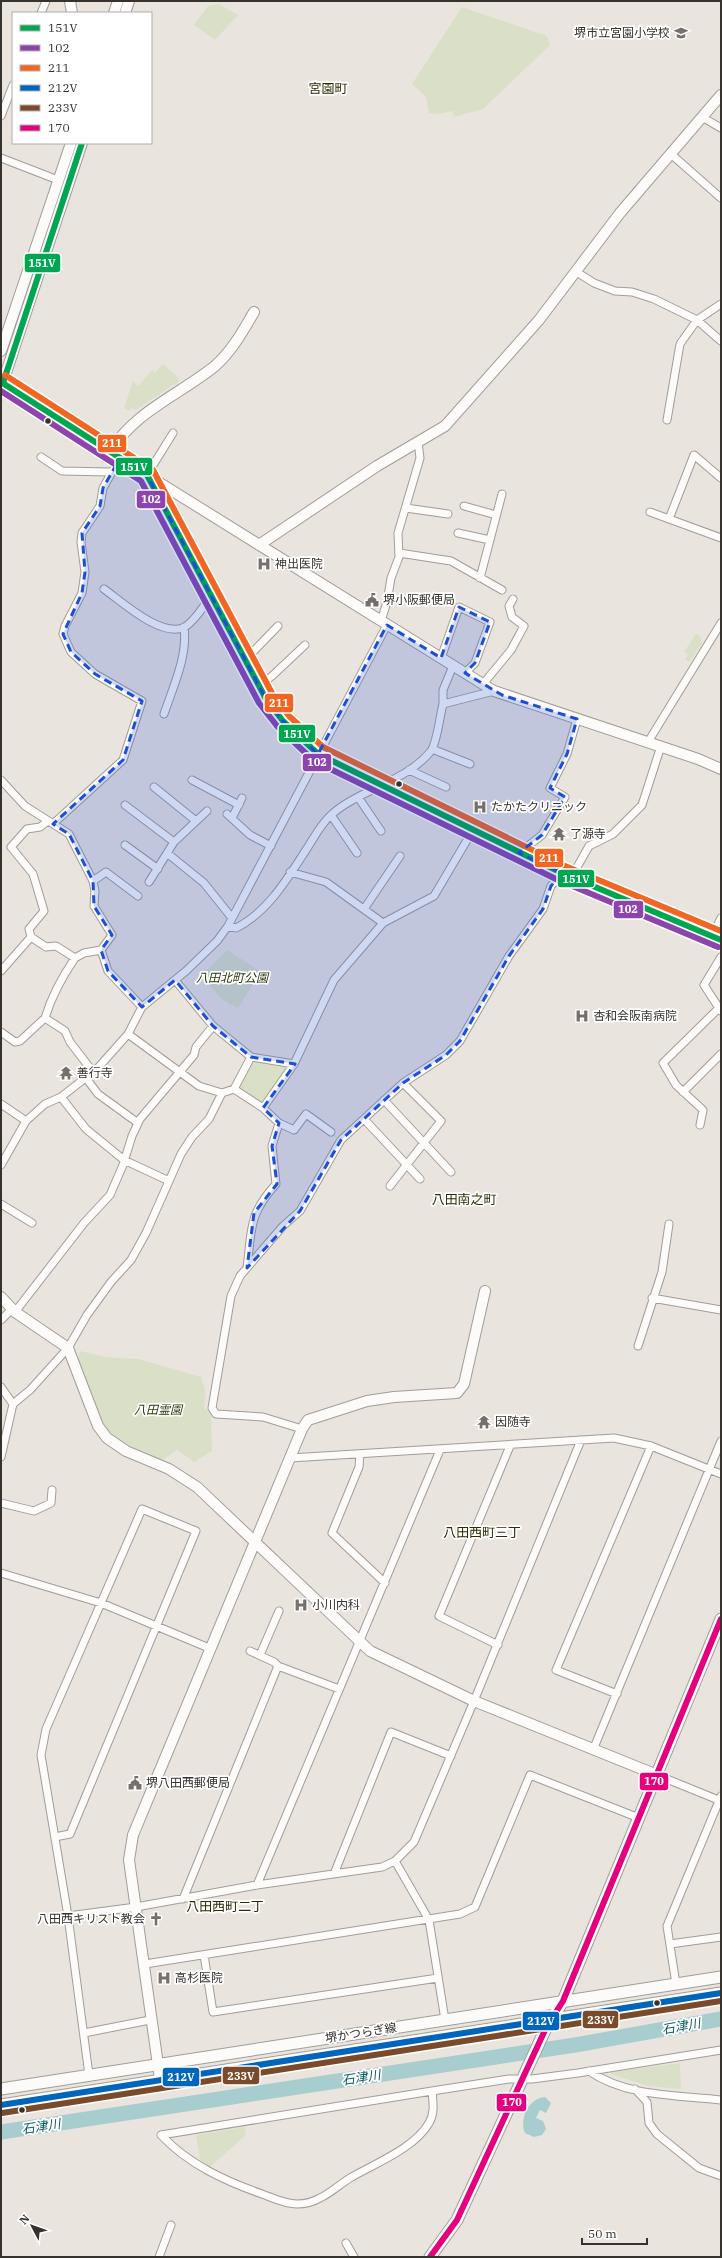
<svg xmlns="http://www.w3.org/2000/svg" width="722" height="2258" font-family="'IBM Plex Serif','Noto Sans JP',serif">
<rect width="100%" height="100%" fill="#eae4de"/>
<path fill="#dae0c7" d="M219 4 238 15 215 40 194 25 208 6Z
M462 7 547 36 550 45 483 109 454 117 452 111 439 114 429 113 426 97 412 84Z
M163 364 177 376 179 381 136 410 132 408 129 411 124 408 133 381 138 386 152 370 155 373Z
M696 634 700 636 702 643 689 662 685 659 688 654 684 652Z
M227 950 262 972 259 979 255 981 238 1008 224 1001 201 976Z
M256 1061 284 1065 286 1070 263 1101H259L239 1090V1086L252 1062Z
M80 1351 106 1357 138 1359 201 1377 206 1393 204 1407 211 1414 212 1451 194 1462 177 1450 161 1461C144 1452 122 1445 109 1432 94 1417 85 1381 78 1361Z
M680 2063 681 2089 648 2086 610 2074 611 2072Z
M245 2127 246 2135 210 2167 200 2160 196 2135Z"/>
<path fill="#a8cdcf" d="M545 2097 551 2103 546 2113 540 2110 536 2118 543 2121 546 2129 542 2135 534 2137 525 2133C519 2118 529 2098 545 2097Z"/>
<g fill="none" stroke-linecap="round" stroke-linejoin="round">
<path stroke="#a8cdcf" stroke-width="15" d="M1 2132 575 2045 721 2019"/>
<g stroke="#a19d99" stroke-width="9">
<path id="street" d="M41 13 46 1
M1 116 13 85
M702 117 721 128
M671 154 721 198
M1 158 58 180
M575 271 594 283 615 291 632 292 654 299 697 320 721 341
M667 420 680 344 697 320 721 304
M41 457 62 471 110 472
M147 475 173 433
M464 506 496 515
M406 508 448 514
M650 512 721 538
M669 519 694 455 721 478
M458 533 490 540
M399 553 451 561 502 590
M480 578 502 494
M104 589C122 602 159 636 183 628 192 624 206 604 211 595
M381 621 387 602 391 578 399 557 398 533 420 458 418 442
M441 658 459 607 490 622 475 663 465 673
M246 659 278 626
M483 684 511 650 524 626 512 617 509 606 513 599
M260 685 272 676 305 645
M443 704V690L453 666
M164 714C173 687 188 656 184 627
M648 742 721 623
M432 749 470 764
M409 770 446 787
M1 780 25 806 69 834 93 881 95 891 94 906 112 935 101 950 84 953 75 958 56 946 46 947 31 937 29 929 44 911 33 874 11 847 27 829 40 827 48 821
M192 780 239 805
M154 787 196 821
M358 797 381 831
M125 805 174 842
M227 814 250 835 271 846
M331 815 357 853
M232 818 242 798
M53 824 123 760 142 701 95 674 71 652 63 634 65 626 82 593 85 572 81 542 82 533 100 506 103 488 120 458
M125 845 158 869
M167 853 204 883 232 918
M519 853 542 835 565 797 550 788 567 754 577 719
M290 872 326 882 383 923
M571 878 589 846 613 834 642 805 661 746
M93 881 106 872 138 896
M149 882 174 842 207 811
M364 909 400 856
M228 926 236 928C268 912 287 879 306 850 314 838 320 825 331 815 360 789 406 782 431 751 437 743 440 715 443 704L494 691
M712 936 721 918
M101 950 108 971 142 1007
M721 957 704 985 721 1011
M75 958C62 977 52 995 45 1018L65 1031 70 1042 93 1072
M1 971 31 937
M175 980 213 1026 251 1057
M1 1032 15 1042 20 1041 45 1018
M128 1034 199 1086 222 1093 234 1089 251 1057 294 1064 334 980 383 923 434 896 473 830
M86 1078 98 1094 138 1123
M234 1089 263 1108 294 1064
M683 1092 721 1054
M61 1097 86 1129 124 1160 169 1181
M384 1100 451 1172
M1 1104 26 1121
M263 1108 279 1123 294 1130 306 1114 331 1132
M364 1119 420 1179
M700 1125 703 1110 676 1085 663 1063 719 1008
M1 1165 26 1121 45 1104 61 1097 97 1069 128 1034 142 1007 186 971 217 941 228 926 387 625
M390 1186 441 1121 403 1083
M1 1204 32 1223
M247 1268C252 1229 248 1215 276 1184L272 1146 279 1123
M652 1298 721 1310
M15 1312 84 1223 110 1195 123 1165 132 1136 140 1119 194 1055 196 1047 213 1026
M1 1320 12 1309
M638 1346 662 1272 669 1224
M1 1387 13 1404
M302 1429 263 1417 216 1414 212 1408 231 1296 240 1276 283 1226 300 1211 341 1140 403 1083 446 1055 460 1041 509 956 543 909 551 886 562 873
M360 1454 359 1467 332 1533 385 1583
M1 1457 13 1404 30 1390 68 1348 87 1315 111 1282 131 1260 146 1233 181 1154 192 1137 209 1119 222 1093
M290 1458 614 1438 651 1446 721 1474
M1 1503 34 1511 51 1503 52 1490
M1 1573 101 1603 209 1648
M498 1645 439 1616 510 1446
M250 1651 274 1662 278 1666
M260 1655 279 1611
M617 1694 556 1670 651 1446
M593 1750 721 1441
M657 1775 721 1801
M55 1837 70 1834 196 1531 142 1509 46 1729 41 1755 68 1916 89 2075
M395 1861 429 1920 445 2020
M334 1874 391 1732 451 1756
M257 1885 440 1450
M183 1899 278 1666 339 1689
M68 1916 136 1907 257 1885 382 1867 395 1861 414 1842 474 1701 581 1440
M670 1944 721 1937
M204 1955 213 2012 438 1978
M145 1964 460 1914 475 1907 530 1775 639 1818
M676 1984 667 1926 721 1796
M84 2033 150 2020
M589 2071C627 2097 677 2095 721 2100
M635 2089 647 2102 649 2123 657 2134 699 2168 721 2176
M161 2135 432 2091 509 2079H532L578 2073 721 2050
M161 2135C188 2164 225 2181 262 2194 273 2198 285 2204 297 2204 304 2204 313 2202 320 2198 331 2193 340 2184 350 2178 374 2164 415 2148 429 2123 435 2113 433 2102 432 2091
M346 2243 354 2257
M159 2257 171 2225"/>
</g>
<g stroke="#a19d99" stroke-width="12">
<path id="secondary" d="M70 1 72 13
M114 13 118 1
M125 13 129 1
M1 351 71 143
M1 382 147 475 494 691 698 759 721 769
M1 388 82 143
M110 452C135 411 179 395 215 366 232 351 243 331 254 312
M148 477 266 699 283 721 318 754 562 873 721 940
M259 545 377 466 445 426 539 320 620 213 721 95
M1 1297 15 1312 68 1348 98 1426 107 1438 126 1451 169 1469 197 1487 370 1651 474 1701 657 1775
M160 2079 129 1860 133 1835 302 1429 308 1420 367 1401 394 1397 457 1393 464 1384 485 1291"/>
</g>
<g stroke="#a19d99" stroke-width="13">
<path id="primary" d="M1 2089 721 1977
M1 2105 721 1993
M430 2257 457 2220 546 2028 563 2001 721 1619"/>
</g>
<use href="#street" stroke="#fcfbfa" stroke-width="7"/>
<use href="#secondary" stroke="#fcfbfa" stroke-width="10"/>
<use href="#primary" stroke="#fcfbfa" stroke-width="11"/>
<g stroke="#fff" stroke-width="9">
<path id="bus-1" d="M1 382 147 475 266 699 283 721 318 754 562 873 721 940
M3 383 82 143"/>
</g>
<g stroke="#fff" stroke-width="9">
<path id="bus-2" d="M1 391 141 481 259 703 277 726 314 761 558 880 718 947"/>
</g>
<g stroke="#fff" stroke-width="9">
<path id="bus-3" d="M5 375 153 470 273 695 289 716 323 747 565 866 721 931"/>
</g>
<g stroke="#fff" stroke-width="9">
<path id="bus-4" d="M1 2105 721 1993"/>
</g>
<g stroke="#fff" stroke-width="9">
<path id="bus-5" d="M2 2113 721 2001"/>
</g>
<g stroke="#fff" stroke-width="9">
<path id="bus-6" d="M430 2257 457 2220 546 2028 563 2001 721 1619"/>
</g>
<use href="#bus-1" stroke="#00a651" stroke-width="6"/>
<use href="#bus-2" stroke="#8e44ad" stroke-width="6"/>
<use href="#bus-3" stroke="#f26522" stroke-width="6"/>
<use href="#bus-4" stroke="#0065bd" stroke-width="6"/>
<use href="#bus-5" stroke="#7a4b2a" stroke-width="6"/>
<use href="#bus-6" stroke="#e5007d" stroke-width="6"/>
</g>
<path fill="#1d4ed8" fill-opacity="0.2" stroke="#1d4ed8" stroke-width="3" stroke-dasharray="8 5" stroke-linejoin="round" d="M120 458 147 475 266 699 283 721 318 754 387 625 441 658 459 607 490 622 475 663 465 673 502 695 577 719 567 754 550 788 565 797 542 835 519 853 562 873 551 886 543 909 509 956 460 1041 446 1055 403 1083 341 1140 300 1211 247 1268 254 1213 277 1184 272 1146 279 1123 263 1108 295 1064 251 1057 213 1026 175 980 142 1007 108 971 101 950 112 935 94 906 93 881 69 834 53 824 123 760 142 701 95 674 71 652 63 634 82 593 85 572 82 533 100 506 103 488Z"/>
<defs>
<g id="school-bare" transform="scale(1.08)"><path d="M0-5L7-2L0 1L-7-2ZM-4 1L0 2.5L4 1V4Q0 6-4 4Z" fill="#75706c" stroke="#fff" stroke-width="2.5" paint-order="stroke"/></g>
<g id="hospital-bare" transform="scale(1.08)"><path d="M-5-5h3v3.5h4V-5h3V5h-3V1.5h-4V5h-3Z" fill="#75706c" stroke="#fff" stroke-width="2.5" paint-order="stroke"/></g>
<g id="civic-bare" transform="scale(1.08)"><path d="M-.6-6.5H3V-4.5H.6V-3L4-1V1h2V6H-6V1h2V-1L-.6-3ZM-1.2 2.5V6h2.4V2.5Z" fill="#75706c" stroke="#fff" stroke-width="2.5" paint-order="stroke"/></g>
<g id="temple-bare" transform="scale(1.08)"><path d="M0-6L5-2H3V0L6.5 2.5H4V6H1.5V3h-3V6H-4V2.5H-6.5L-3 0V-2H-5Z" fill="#75706c" stroke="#fff" stroke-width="2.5" paint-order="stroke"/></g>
<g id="church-bare" transform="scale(1.08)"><path d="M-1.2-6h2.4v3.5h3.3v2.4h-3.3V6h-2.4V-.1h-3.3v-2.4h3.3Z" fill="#75706c" stroke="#fff" stroke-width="2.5" paint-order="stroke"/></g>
</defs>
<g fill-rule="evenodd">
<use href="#school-bare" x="681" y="33"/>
<use href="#hospital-bare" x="264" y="564"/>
<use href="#civic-bare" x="372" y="600"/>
<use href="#hospital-bare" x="480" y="807"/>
<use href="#temple-bare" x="559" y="834"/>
<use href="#hospital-bare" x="582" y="1016"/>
<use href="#temple-bare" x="66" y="1073"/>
<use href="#temple-bare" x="484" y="1422"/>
<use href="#hospital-bare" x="301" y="1605"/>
<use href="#civic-bare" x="135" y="1783"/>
<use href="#church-bare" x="156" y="1919"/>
<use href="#hospital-bare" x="164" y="1978"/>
</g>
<g fill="#36322e" stroke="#fff" stroke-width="1.5">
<circle cx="48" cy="421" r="3.5"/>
<circle cx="399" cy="784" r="3.5"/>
<circle cx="657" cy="2003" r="3.5"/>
<circle cx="22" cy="2110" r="3.5"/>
</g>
<g text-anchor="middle" stroke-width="3.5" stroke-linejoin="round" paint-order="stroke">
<g font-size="12" fill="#36322e" stroke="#fff" text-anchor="start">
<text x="670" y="37" text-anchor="end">堺市立宮園小学校</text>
<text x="275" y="568">神出医院</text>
<text x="383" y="604">堺小阪郵便局</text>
<text x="491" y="811">たかたクリニック</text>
<text x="570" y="838">了源寺</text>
<text x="593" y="1020">杏和会阪南病院</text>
<text x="77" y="1077">善行寺</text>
<text x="495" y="1426">因随寺</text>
<text x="312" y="1609">小川内科</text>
<text x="146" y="1787">堺八田西郵便局</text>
<text x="145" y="1923" text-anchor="end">八田西キリスト教会</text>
<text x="175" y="1982">高杉医院</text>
</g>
<g font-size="12" font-style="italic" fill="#2a390b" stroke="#fff">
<text x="232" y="982">八田北町公園</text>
<text x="158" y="1414">八田霊園</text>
</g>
<g font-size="12" fill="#36322e" stroke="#fff">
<text transform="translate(361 2033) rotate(-9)" y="4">堺かつらぎ線</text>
</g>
<g font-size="13" fill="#2c2d02" stroke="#fff">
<text x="328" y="93">宮園町</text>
<text x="464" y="1204">八田南之町</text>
<text x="482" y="1537">八田西町三丁</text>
<text x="225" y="1911">八田西町二丁</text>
</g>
<g font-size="13" font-style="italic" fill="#0d5c62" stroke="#fff">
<text transform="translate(681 2026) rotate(-10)" y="5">石津川</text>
<text transform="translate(361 2077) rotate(-9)" y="5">石津川</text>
<text transform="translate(41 2126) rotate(-9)" y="5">石津川</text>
</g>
</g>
<g stroke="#fff" stroke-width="1.5">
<rect x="24" y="253" width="37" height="20" rx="4" fill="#00a651"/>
<rect x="97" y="434" width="30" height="19" rx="4" fill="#f26522"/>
<rect x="115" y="457" width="38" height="19" rx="4" fill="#00a651"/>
<rect x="136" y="490" width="30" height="19" rx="4" fill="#8e44ad"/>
<rect x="264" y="693" width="30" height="20" rx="4" fill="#f26522"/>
<rect x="278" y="724" width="38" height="19" rx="4" fill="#00a651"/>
<rect x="302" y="753" width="30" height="19" rx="4" fill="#8e44ad"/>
<rect x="534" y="848" width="30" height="20" rx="4" fill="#f26522"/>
<rect x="557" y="869" width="38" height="19" rx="4" fill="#00a651"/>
<rect x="613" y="900" width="31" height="19" rx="4" fill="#8e44ad"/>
<rect x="639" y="1772" width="30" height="19" rx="4" fill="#e5007d"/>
<rect x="582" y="2010" width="37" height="19" rx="4" fill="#7a4b2a"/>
<rect x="522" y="2011" width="38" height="20" rx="4" fill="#0065bd"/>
<rect x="222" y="2066" width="38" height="19" rx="4" fill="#7a4b2a"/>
<rect x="162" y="2067" width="38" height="20" rx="4" fill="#0065bd"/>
<rect x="496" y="2093" width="31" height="19" rx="4" fill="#e5007d"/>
</g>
<g font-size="11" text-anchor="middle" font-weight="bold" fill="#fff">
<text x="42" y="267">151V</text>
<text x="112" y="447">211</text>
<text x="134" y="471">151V</text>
<text x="151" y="503">102</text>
<text x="279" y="707">211</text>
<text x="297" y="738">151V</text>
<text x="317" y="766">102</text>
<text x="549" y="862">211</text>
<text x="576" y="883">151V</text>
<text x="628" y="913">102</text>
<text x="654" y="1785">170</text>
<text x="601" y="2024">233V</text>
<text x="541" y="2025">212V</text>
<text x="241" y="2080">233V</text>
<text x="181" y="2081">212V</text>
<text x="512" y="2106">170</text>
</g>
<rect width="722" height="2258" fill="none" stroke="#36322e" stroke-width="4"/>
<rect x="12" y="12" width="140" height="132" fill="#ffffff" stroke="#afadab"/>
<rect x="20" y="25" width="20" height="6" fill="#00a651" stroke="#afadab"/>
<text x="48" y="32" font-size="12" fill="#36322e">151V</text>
<rect x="20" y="45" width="20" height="6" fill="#8e44ad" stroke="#afadab"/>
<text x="48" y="52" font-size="12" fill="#36322e">102</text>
<rect x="20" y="65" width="20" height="6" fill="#f26522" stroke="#afadab"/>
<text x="48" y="72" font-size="12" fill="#36322e">211</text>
<rect x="20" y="85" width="20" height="6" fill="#0065bd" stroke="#afadab"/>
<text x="48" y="92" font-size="12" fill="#36322e">212V</text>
<rect x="20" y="105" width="20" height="6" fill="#7a4b2a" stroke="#afadab"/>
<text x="48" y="112" font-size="12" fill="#36322e">233V</text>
<rect x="20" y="125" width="20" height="6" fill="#e5007d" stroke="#afadab"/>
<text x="48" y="132" font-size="12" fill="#36322e">170</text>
<g transform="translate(32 2226) rotate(311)" stroke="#ffffff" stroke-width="3" paint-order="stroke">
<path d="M0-3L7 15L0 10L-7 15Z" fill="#36322e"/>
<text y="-6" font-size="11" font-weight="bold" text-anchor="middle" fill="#36322e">N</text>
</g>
<path d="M582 2238v6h65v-6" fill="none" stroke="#36322e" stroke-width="2"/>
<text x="588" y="2238" font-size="12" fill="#36322e" stroke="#ffffff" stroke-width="3" paint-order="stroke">50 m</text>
</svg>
